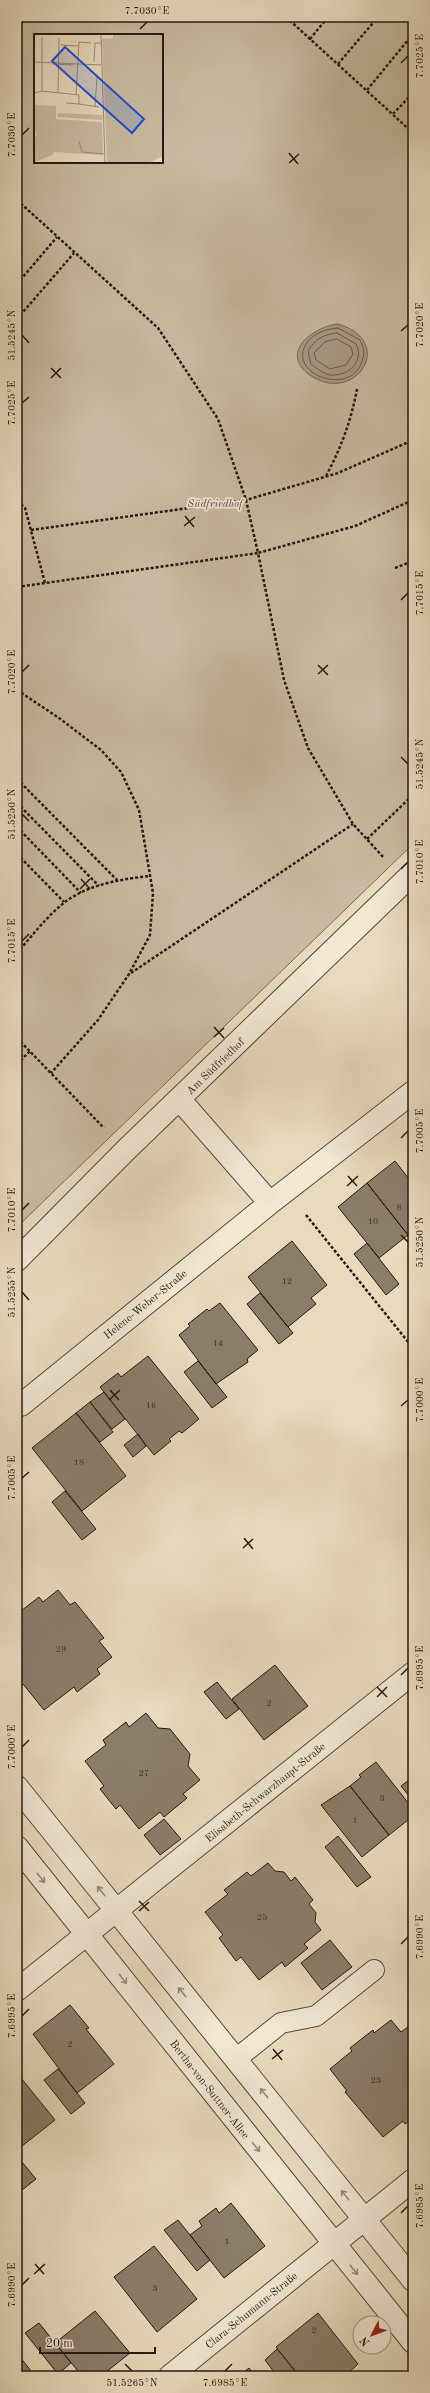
<svg xmlns="http://www.w3.org/2000/svg" width="430" height="2393" font-family="'Old Standard TT',serif">
<rect width="100%" height="100%" fill="#e8dabd"/>
<filter id="stains"><feTurbulence type="fractalNoise" baseFrequency=".005" numOctaves="4"/><feColorMatrix values="0 0 0 0 .2 0 0 0 0 .09 0 0 0 0 .02 0 0 0 .5 -.17"/></filter>
<radialGradient id="worn" r=".72"><stop offset=".6" stop-color="#630" stop-opacity="0"/><stop offset="1" stop-color="#630" stop-opacity=".3"/></radialGradient>
<path fill="#c7baa0" stroke="#766a59" fill-rule="evenodd" d="M17 17H413V844L17 1227ZM35 35H162V162H35Z"/>
<path fill="#a69983" stroke="#726756" d="M338 324C399 342 353 409 307 373 280 350 316 326 338 324Z"/>
<g fill="none" stroke-linecap="round" stroke-linejoin="round">
<path stroke="#665a4a" stroke-width="1" d="M338 328 360 340C364 348 365 353 362 361 352 397 287 375 306 344 313 333 326 329 338 328Z
M337 333 356 344C365 361 348 377 330 375 324 374 316 368 311 364L308 351C314 340 324 334 337 333Z
M337 339 351 347 353 354 346 365 330 369 316 360 314 353 325 342Z"/>
</g>
<path fill="#8a7e6b" stroke="#251b12" d="M395 1161 413 1184V1231L408 1235 367 1183Z
M367 1183 408 1235 379 1258 338 1207Z
M292 1241 327 1285 311 1298 316 1304 288 1327 248 1277Z
M367 1243 399 1284 386 1295 354 1254Z
M260 1293 293 1333 279 1344 247 1304Z
M220 1303 258 1350 247 1359 248 1362 216 1384 179 1335 190 1326 188 1324 207 1309 209 1311Z
M148 1356 199 1419 182 1433 179 1431 169 1439 171 1441 154 1455 100 1387 118 1373 121 1377Z
M198 1361 227 1397 212 1408 184 1372Z
M104 1392 125 1419 112 1429 90 1402Z
M90 1402 113 1432 100 1442 76 1413Z
M76 1413 126 1476 82 1511 32 1448Z
M138 1434 146 1446 133 1457 124 1445Z
M65 1491 96 1529 82 1540 52 1502Z
M58 1590 70 1605 75 1602 104 1638 99 1641 112 1657 97 1669 100 1674 77 1692 74 1687 44 1710 23 1684 19 1687 17 1685V1622L20 1619 17 1614 39 1597 43 1602Z
M275 1665 308 1706 264 1740 232 1699Z
M217 1682 239 1709 226 1719 204 1692Z
M146 1713 158 1728 170 1729 190 1754 188 1766 200 1780 183 1794 187 1798 164 1817 160 1812 139 1829 120 1805 116 1809 100 1789 104 1786 85 1761 106 1745 103 1740 126 1722 129 1727Z
M376 1762 413 1809V1816L389 1835 350 1786 361 1777 359 1775Z
M413 1777V1801L401 1786Z
M350 1786 389 1835 362 1857 321 1805Z
M164 1819 181 1839 160 1855 144 1835Z
M338 1836 371 1877 357 1887 325 1847Z
M268 1863 275 1871 284 1872 291 1881 295 1877 313 1900 309 1904 316 1913 315 1922 321 1930 304 1944 308 1948 285 1967 282 1962 259 1980 241 1957 236 1961 219 1938 223 1935 205 1912 228 1894 224 1890 247 1872 251 1876Z
M330 1940 352 1967 322 1990 301 1963Z
M70 2005 89 2028 86 2029 114 2064 77 2093 33 2034Z
M391 2020 401 2032 412 2024 413 2025V2118L405 2124 403 2121 383 2137 345 2092 347 2091 330 2069 352 2051 350 2048 373 2030 374 2033Z
M58 2069 85 2103 71 2114 44 2080Z
M17 2073 55 2120 17 2150Z
M17 2156 36 2179 22 2190 17 2184Z
M231 2203 265 2246 224 2278 190 2235 202 2226 199 2221 216 2208 219 2213Z
M178 2220 210 2260 197 2271 164 2230Z
M154 2246 197 2299 157 2332 114 2277Z
M95 2311 130 2353 101 2376H82L55 2343Z
M318 2313 358 2364 345 2376H299L276 2347Z
M39 2323 71 2363 58 2374 25 2333Z
M277 2349 299 2376H277L265 2360Z
M20 2357 35 2376H17V2359Z
M249 2368 255 2376H239Z"/>
<g fill="none" stroke-linecap="round" stroke-linejoin="round">
<g stroke="#564b3d" stroke-width="22">
<path id="service" d="M236 2059 281 2023 316 2016 374 1970"/>
</g>
<g stroke="#564b3d" stroke-width="24">
<path id="minor" d="M180 1100 270 1203
M17 1260 126 1150 413 873
M21 1405 270 1203 413 1092
M17 1787 413 2280
M17 1847 413 2342
M17 1990 413 1673
M170 2376 413 2180"/>
</g>
<path stroke="#251b12" stroke-width="2.5" stroke-dasharray="3 2" stroke-linecap="butt" d="M286 17 413 133
M310 39 328 17
M338 64 378 17
M367 90 413 34
M393 114 413 93
M17 200 158 328 218 419 246 500 258 553 355 526 413 500
M17 206 20 203
M17 284 57 237
M17 319 74 253
M326 476C341 448 351 421 357 389
M17 501 25 508 45 583
M31 530 246 500 338 473 413 440
M395 568 413 561
M17 587 258 553 284 680 308 748 353 824 384 858
M17 690 59 718 101 750 121 772 139 810 153 893 150 935 129 974 98 1020 51 1073
M17 779 117 880
M17 803 99 886
M17 827 81 893
M367 839 413 795
M17 854 64 902
M17 953C32 936 47 916 65 902 89 884 122 879 150 876
M131 973 353 824
M17 1038 104 1128
M17 1064 30 1051
M306 1215 413 1348"/>
<use href="#service" stroke="#f0e7d4" stroke-width="20"/>
<use href="#minor" stroke="#f0e7d4" stroke-width="22"/>
</g>
<defs><path id="oneway-shaft" d="M-6 0H5M1.5-3L5.5 0L1.5 3" fill="none" stroke-width="1.6" stroke-linecap="round" stroke-linejoin="round"/></defs>
<g stroke="#958b7d">
<use href="#oneway-shaft" transform="translate(41 1878) rotate(51)"/>
<use href="#oneway-shaft" transform="translate(101 1891) rotate(-129)"/>
<use href="#oneway-shaft" transform="translate(123 1979) rotate(52)"/>
<use href="#oneway-shaft" transform="translate(182 1992) rotate(-129)"/>
<use href="#oneway-shaft" transform="translate(264 2093) rotate(-129)"/>
<use href="#oneway-shaft" transform="translate(256 2147) rotate(52)"/>
<use href="#oneway-shaft" transform="translate(345 2195) rotate(-129)"/>
<use href="#oneway-shaft" transform="translate(354 2270) rotate(51)"/>
</g>
<path fill="none" stroke="#251b12" stroke-width="1.5" d="M140 29 147 22M401 63 408 56M22 135 29 128M289 153 298 164M289 163 299 154M401 331 408 325M22 335 29 343M51 368 61 378M51 378 61 368M22 403 29 397M185 516 194 527M184 526 195 517M401 600 408 593M318 665 328 675M22 672 29 665M318 674 328 665M401 757 408 764M22 814 29 821M401 869 408 862M81 879 90 889M80 889 90 879M22 941 29 934M214 1027 224 1038M214 1037 224 1028M401 1138 408 1131M348 1176 357 1186M347 1186 358 1176M22 1210 29 1203M401 1235 408 1242M22 1292 29 1300M110 1390 119 1400M109 1400 120 1390M401 1406 408 1400M22 1478 29 1472M244 1538 253 1549M243 1548 253 1539M401 1675 408 1668M377 1687 387 1697M377 1697 387 1687M22 1747 29 1740M139 1901 149 1911M139 1911 149 1902M401 1944 408 1937M22 2016 29 2009M273 2049 282 2060M272 2059 283 2050M401 2213 408 2206M35 2264 44 2274M34 2274 45 2264M22 2285 29 2278M125 2364 132 2371M225 2371 232 2364"/>
<g text-anchor="middle" stroke-width="3.5" stroke-linejoin="round" paint-order="stroke">
<g font-size="9" fill="#3e3428">
<text x="399" y="1210">8</text>
<text x="373" y="1224">10</text>
<text x="287" y="1284">12</text>
<text x="218" y="1346">14</text>
<text x="151" y="1408">16</text>
<text x="79" y="1465">18</text>
<text x="61" y="1652">29</text>
<text x="269" y="1706">2</text>
<text x="144" y="1776">27</text>
<text x="382" y="1801">3</text>
<text x="355" y="1823">1</text>
<text x="262" y="1920">25</text>
<text x="70" y="2047">2</text>
<text x="376" y="2083">23</text>
<text x="227" y="2244">1</text>
<text x="155" y="2291">3</text>
<text x="314" y="2333">2</text>
</g>
<g font-size="11" font-style="italic" fill="#564b3d" stroke="#f0e7d4">
<text x="215" y="507">Südfriedhof</text>
</g>
<g font-size="11" fill="#251b12" stroke="#f0e7d4">
<text transform="translate(215 1066) rotate(-44)" y="4">Am Südfriedhof</text>
<text transform="translate(145 1304) rotate(-39)" y="4">Helene-Weber-Straße</text>
<text transform="translate(265 1792) rotate(-39)" y="4">Elisabeth-Schwarzhaupt-Straße</text>
<text transform="translate(210 2089) rotate(52)" y="4">Bertha-von-Suttner-Allee</text>
<text transform="translate(251 2310) rotate(-39)" y="4">Clara-Schumann-Straße</text>
</g>
</g>
<g transform="translate(34 34)">
<rect width="129" height="129" fill="#e8dabd"/>
<path d="M79 0H129V122L114 129H73L68 5 79 4ZM0 71 22 72V85L68 88 69 121 20 118 19 121 0 128V103L3 101 0 94ZM24 79 68 81V86L23 83Z" fill="#c7baa0"/>
<path fill="none" stroke="#9a8e79" stroke-width="1" d="M67 0 71 129M27 11 44 12M0 28 67 31M60 28 61 9H67M18 30 39 31M8 57V3M24 58 25 4M0 59 8 57 45 61V70L32 69M42 61 45 8 57 9M45 70 65 73M61 73 63 43M45 107 48 118 71 120"/>
<path fill="#1d4ed8" fill-opacity="0.15" stroke="#1d4ed8" stroke-width="2" d="M31 13 110 85 98 99 18 27Z"/>
<rect width="129" height="129" fill="none" stroke="#251b12" stroke-width="2"/>
</g>
<rect width="430" height="2393" fill="none" stroke="#e8dabd" stroke-width="44"/>
<g transform="translate(372 2335) rotate(228)"><circle r="19" fill="#f0e7d4" stroke="#9f9586"/>
<path d="M0-3L7 15L0 10L-7 15Z" fill="#8f2418"/>
<text y="-6" font-size="11" font-weight="bold" text-anchor="middle" fill="#251b12">N</text>
</g>
<path d="M40 2347v6h115v-6" fill="none" stroke="#251b12" stroke-width="2"/>
<text x="46" y="2347" font-size="12" fill="#251b12" stroke="#f0e7d4" stroke-width="3" paint-order="stroke">20 m</text>
<rect x="22" y="22" width="386" height="2349" fill="none" stroke="#251b12" stroke-width="1.5"/>
<g font-size="10" text-anchor="middle" fill="#251b12">
<text x="147" y="14">7.7030°E</text>
<text transform="translate(419 56) rotate(-90)" y="4">7.7025°E</text>
<text transform="translate(11 135) rotate(-90)" y="4">7.7030°E</text>
<text transform="translate(419 325) rotate(-90)" y="4">7.7020°E</text>
<text transform="translate(11 335) rotate(-90)" y="4">51.5245°N</text>
<text transform="translate(11 403) rotate(-90)" y="4">7.7025°E</text>
<text transform="translate(419 593) rotate(-90)" y="4">7.7015°E</text>
<text transform="translate(11 672) rotate(-90)" y="4">7.7020°E</text>
<text transform="translate(419 764) rotate(-90)" y="4">51.5245°N</text>
<text transform="translate(11 814) rotate(-90)" y="4">51.5250°N</text>
<text transform="translate(419 862) rotate(-90)" y="4">7.7010°E</text>
<text transform="translate(11 941) rotate(-90)" y="4">7.7015°E</text>
<text transform="translate(419 1131) rotate(-90)" y="4">7.7005°E</text>
<text transform="translate(11 1210) rotate(-90)" y="4">7.7010°E</text>
<text transform="translate(419 1242) rotate(-90)" y="4">51.5250°N</text>
<text transform="translate(11 1292) rotate(-90)" y="4">51.5255°N</text>
<text transform="translate(419 1400) rotate(-90)" y="4">7.7000°E</text>
<text transform="translate(11 1478) rotate(-90)" y="4">7.7005°E</text>
<text transform="translate(419 1668) rotate(-90)" y="4">7.6995°E</text>
<text transform="translate(11 1747) rotate(-90)" y="4">7.7000°E</text>
<text transform="translate(419 1937) rotate(-90)" y="4">7.6990°E</text>
<text transform="translate(11 2016) rotate(-90)" y="4">7.6995°E</text>
<text transform="translate(419 2206) rotate(-90)" y="4">7.6985°E</text>
<text transform="translate(11 2285) rotate(-90)" y="4">7.6990°E</text>
<text x="132" y="2386">51.5265°N</text>
<text x="225" y="2386">7.6985°E</text>
</g>
<rect width="100%" height="100%" filter="url(#stains)"/>
<rect width="100%" height="100%" fill="url(#worn)"/>
</svg>
